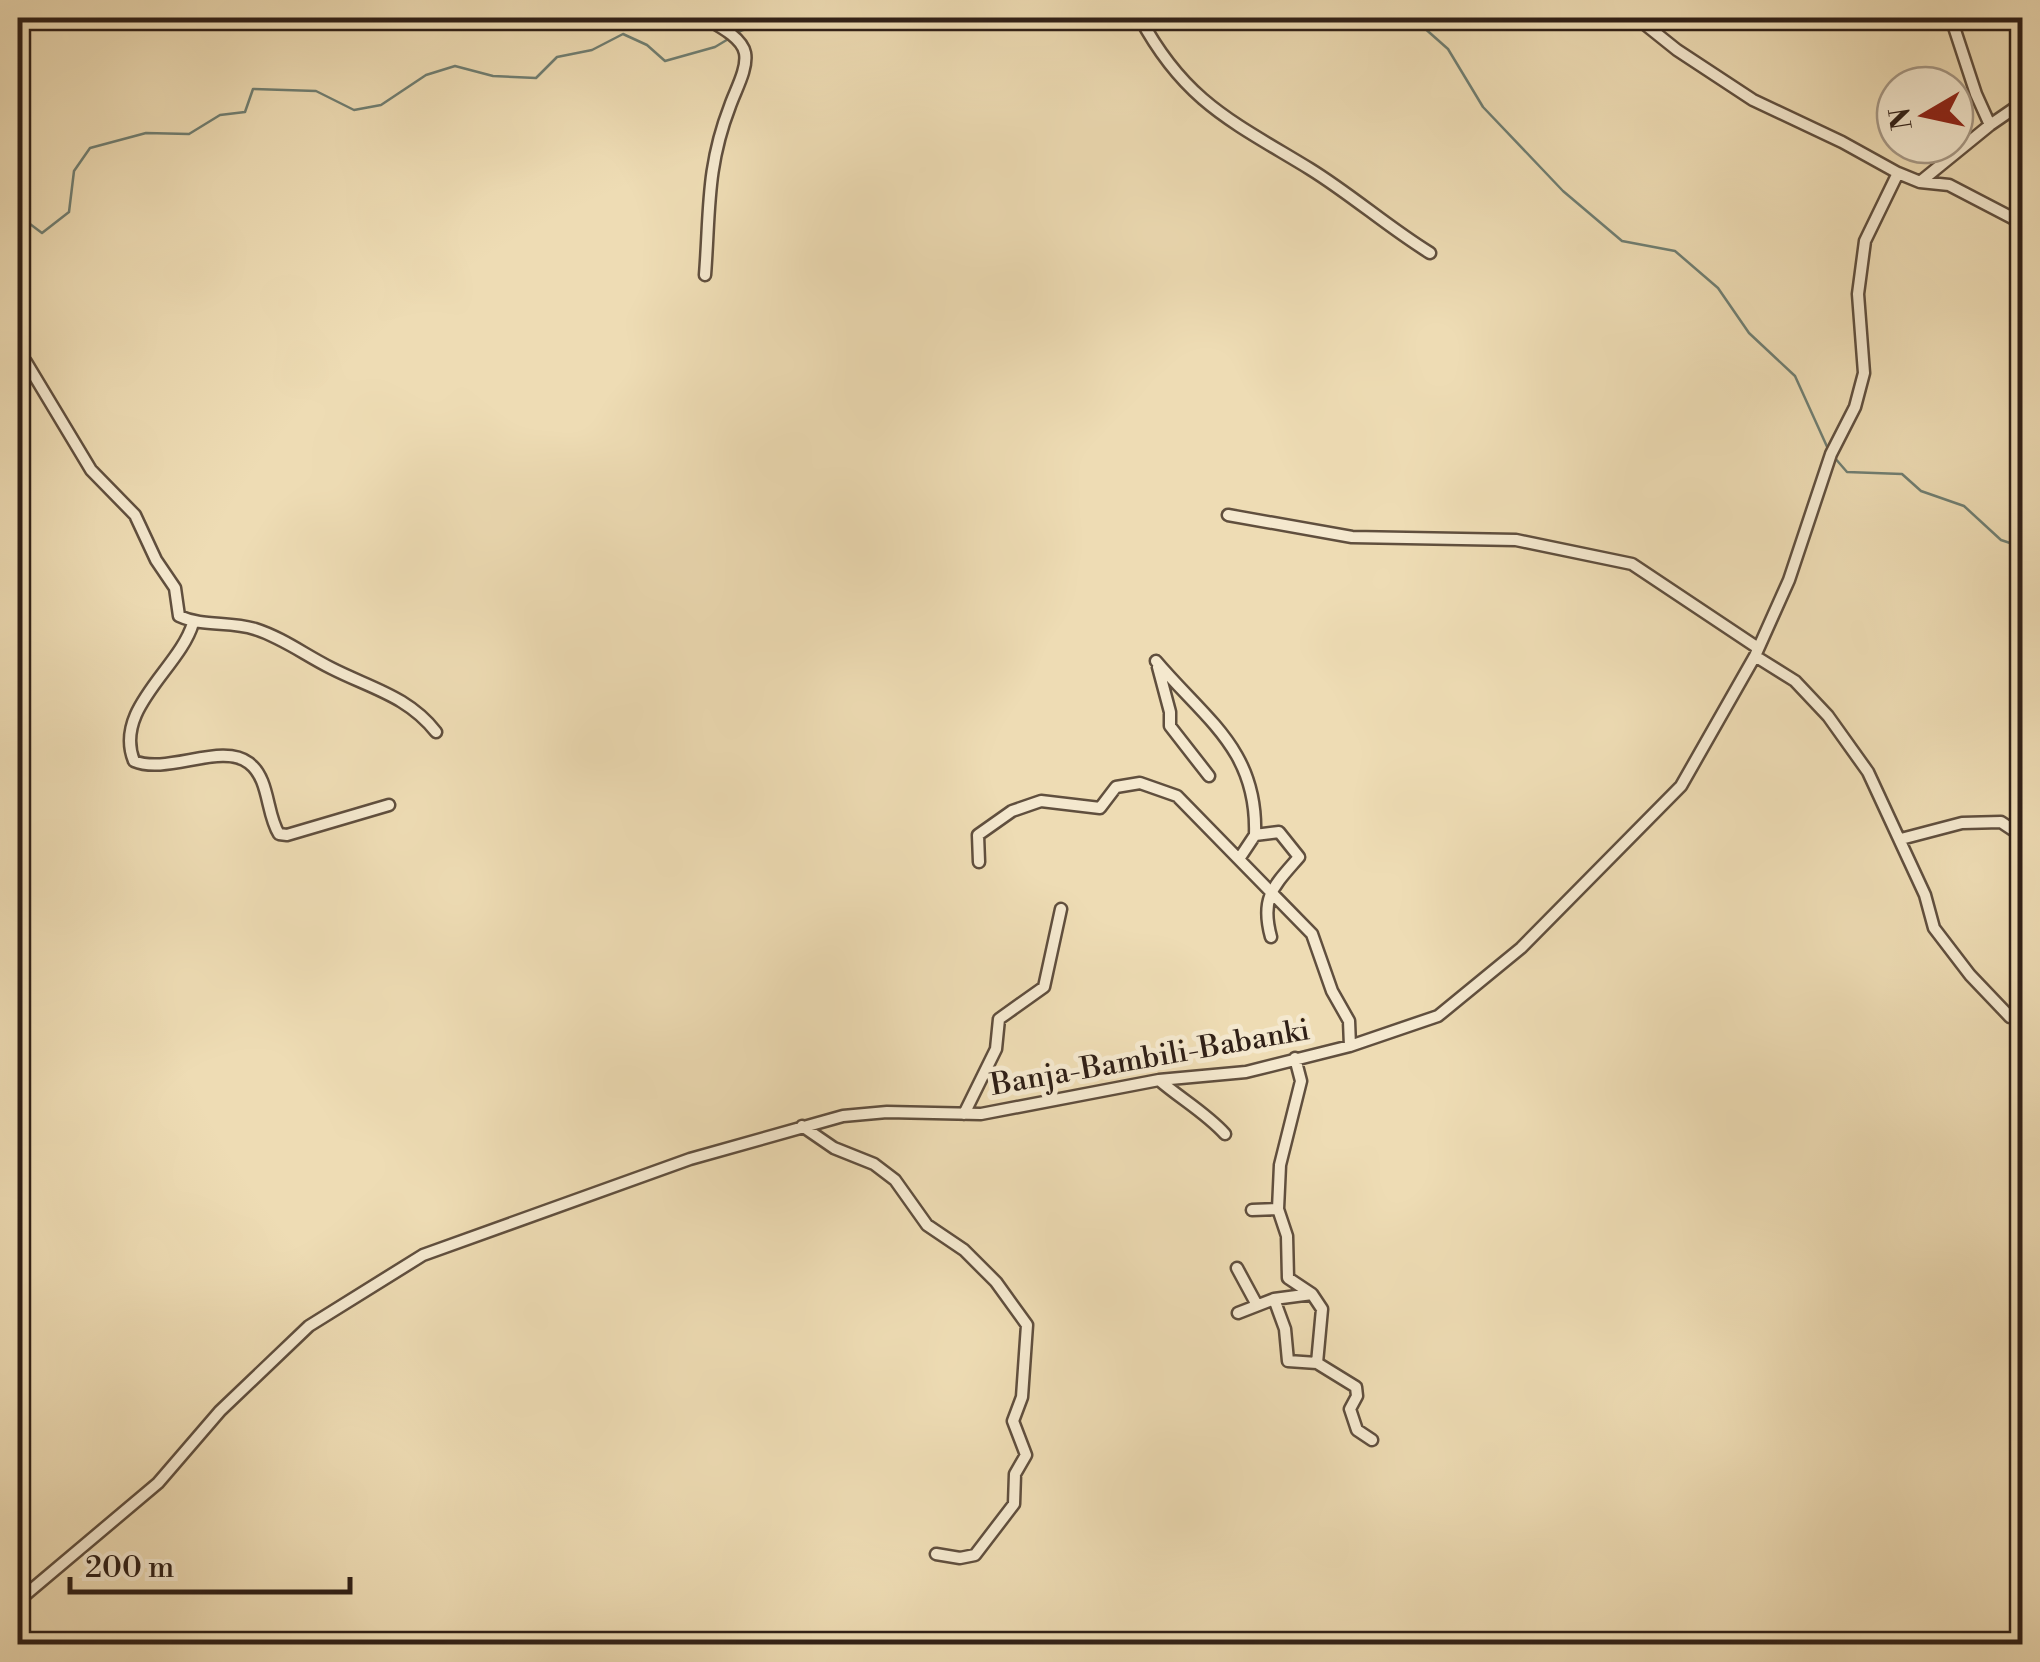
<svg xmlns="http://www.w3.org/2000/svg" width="2040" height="1662" font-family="'Libre Bodoni',serif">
<rect width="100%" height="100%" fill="#eedcb4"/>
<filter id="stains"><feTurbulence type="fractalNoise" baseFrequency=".002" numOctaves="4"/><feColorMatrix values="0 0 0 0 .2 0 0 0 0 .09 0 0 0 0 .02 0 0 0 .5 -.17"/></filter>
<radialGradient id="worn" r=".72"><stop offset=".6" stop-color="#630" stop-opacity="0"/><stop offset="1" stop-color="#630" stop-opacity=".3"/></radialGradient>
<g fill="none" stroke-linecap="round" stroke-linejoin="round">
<path stroke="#6f7e72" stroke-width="2.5" d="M1413 18 1448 49 1483 107 1563 191 1622 241 1675 251 1718 288 1749 333 1795 376 1829 451
M737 33C754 22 762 36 785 18
M18 215 42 233 69 212 74 171 90 148 146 133 189 134 220 115 245 112 253 89 316 91 354 110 381 105 426 75 455 66 493 76 536 78 557 57 592 50 623 34 647 45 665 61 715 47 730 38
M1834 457 1847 472 1902 474 1921 491 1964 506 2001 540 2022 547"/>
<g stroke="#604f3e" stroke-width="15">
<path id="minor" d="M705 18C717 25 742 37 745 53 748 69 735 91 730 106 706 168 710 211 705 275
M1140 18C1185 102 1233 122 1310 169 1352 195 1389 228 1430 253
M1951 18 1976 94 1990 125
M1898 173 1920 182 1949 185 2022 223
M1920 182 1990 125 2022 103
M18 356 26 362 91 470 135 515 156 560 175 588 179 616C203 627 230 621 255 629 283 638 305 655 331 668 370 688 408 696 436 732
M1228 515 1352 537 1516 540 1632 564 1758 648
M193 623C180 668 113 709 134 761 167 775 222 742 249 763 270 779 266 814 279 834L287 835 389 805
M1755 656 1795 681 1828 716 1868 772 1925 895 1934 928 1970 975 2010 1017
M1156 661C1206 720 1258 750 1255 835
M1158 667 1170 712V726L1209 776
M1901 839 1962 823 2001 822 2022 836
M1239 859 1255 835 1279 832 1299 857C1274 886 1260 897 1271 937
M979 862 978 835 1012 811 1041 801 1100 808 1116 787 1140 783 1177 796 1312 934 1332 991 1349 1021 1350 1046
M1159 1080C1181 1099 1206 1113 1225 1134
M964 1114 996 1049 999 1019 1044 987 1061 909
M802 1126 834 1148 874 1164 895 1180 927 1225 964 1250 996 1282 1027 1325 1022 1397 1013 1421 1026 1455 1015 1474 1014 1504 975 1555 960 1558 936 1554
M1252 1210 1278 1209 1280 1165 1301 1081 1295 1058
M1237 1268 1257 1305
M1274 1299 1285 1329 1288 1361 1317 1363 1322 1309 1312 1294
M1238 1313 1274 1299 1312 1294 1288 1278 1287 1236 1278 1209
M1317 1363 1356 1387 1357 1396 1350 1409 1357 1430 1372 1440
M18 1601 158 1483 220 1411 309 1326 423 1255 690 1159 843 1116 887 1112 981 1114 1159 1080 1246 1072 1350 1046 1438 1016 1521 948 1681 786 1755 656 1789 580 1831 454 1855 407 1864 373 1858 294 1865 241 1898 173 1842 142 1753 100 1677 50 1637 18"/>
</g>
<use href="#minor" stroke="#f4e8ce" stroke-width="10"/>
</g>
<g text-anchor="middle" stroke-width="10" stroke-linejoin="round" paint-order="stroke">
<g font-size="30" fill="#302017" stroke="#f4e8ce">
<text transform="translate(1150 1057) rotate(-10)" y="10">Banja-Bambili-Babanki</text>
</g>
</g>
<rect width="2040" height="1662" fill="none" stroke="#eedcb4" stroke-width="60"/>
<rect x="20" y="20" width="2000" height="1622" fill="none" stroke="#302017" stroke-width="5"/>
<rect x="30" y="30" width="1980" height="1602" fill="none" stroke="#302017" stroke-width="2.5"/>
<g transform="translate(1925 115) rotate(261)"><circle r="48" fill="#f4e8ce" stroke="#a69885" stroke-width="2.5"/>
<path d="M0-8L18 38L0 25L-18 38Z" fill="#8f2418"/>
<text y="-15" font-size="28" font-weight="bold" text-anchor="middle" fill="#302017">N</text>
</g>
<path d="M70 1577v15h280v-15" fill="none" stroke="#302017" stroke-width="5"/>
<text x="85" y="1577" font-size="30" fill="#302017" stroke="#f4e8ce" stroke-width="8" paint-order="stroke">200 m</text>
<rect width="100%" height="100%" filter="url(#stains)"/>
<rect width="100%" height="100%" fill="url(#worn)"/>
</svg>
